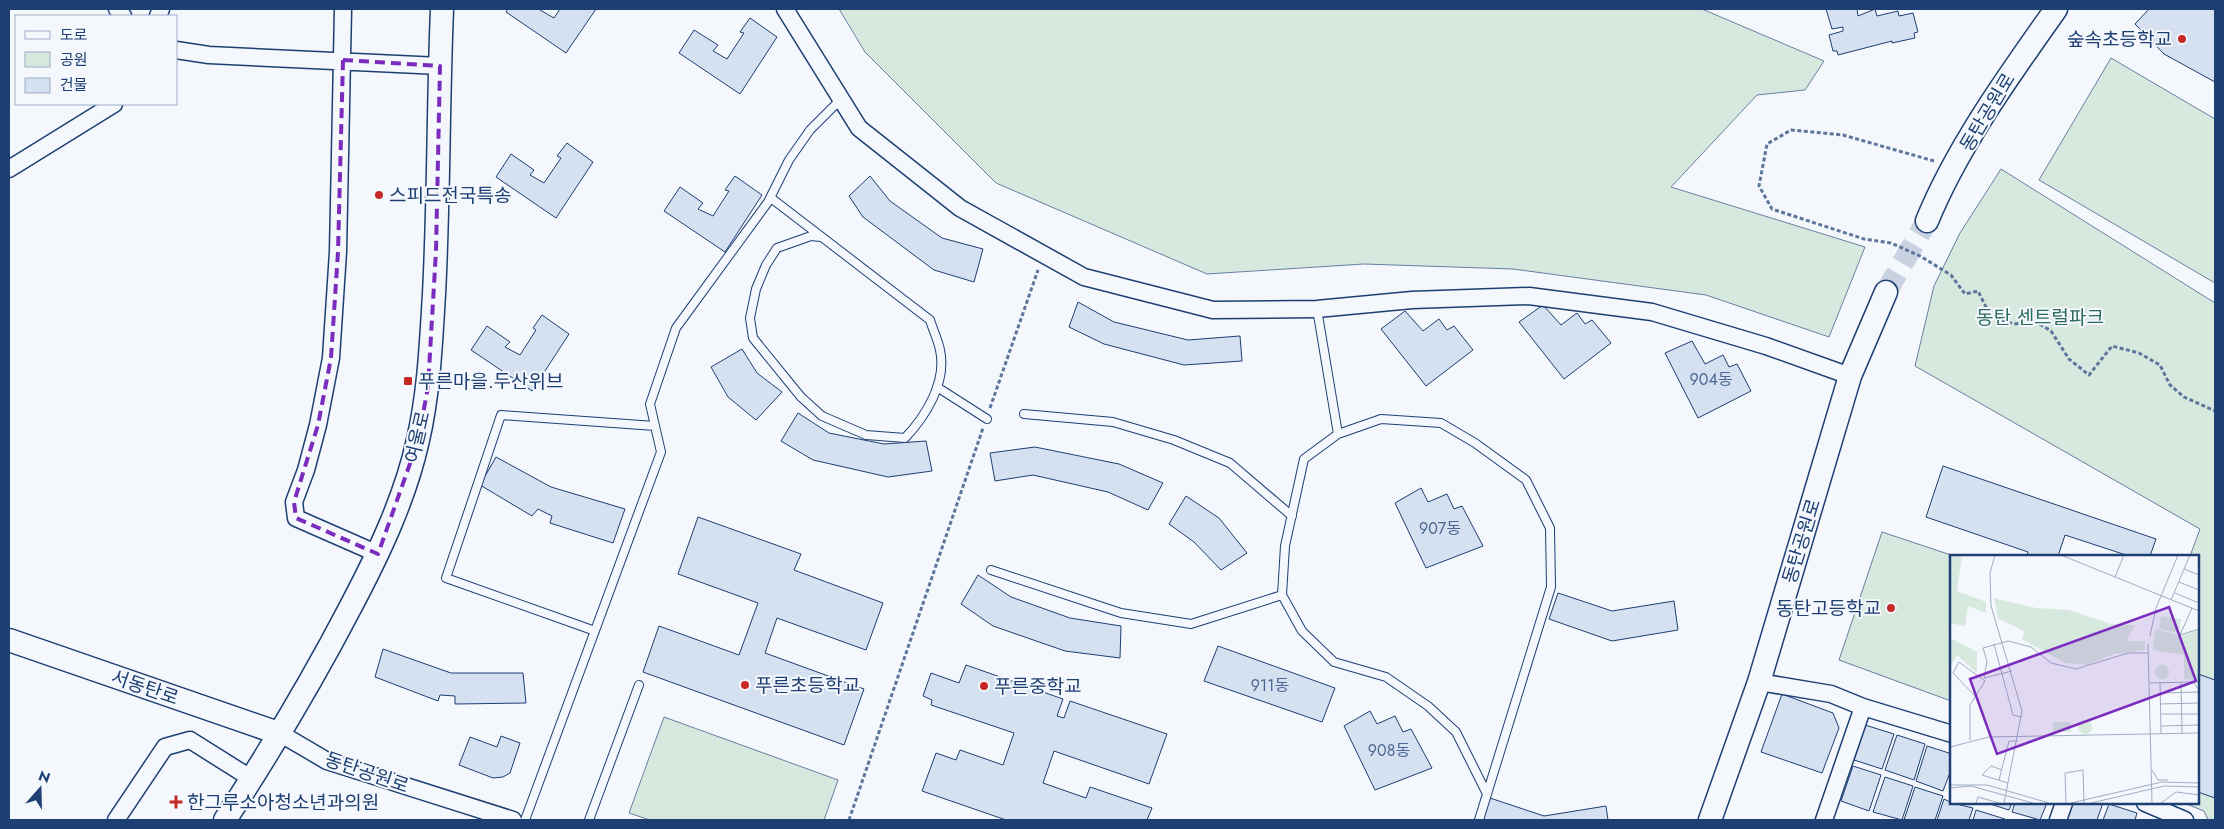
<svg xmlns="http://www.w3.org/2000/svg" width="2224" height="829" font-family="Jost,'Noto Sans KR',sans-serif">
<rect width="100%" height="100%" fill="#f4f7fb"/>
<path fill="#d7e8df" stroke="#687fa3" d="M839 9H1702L1824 61 1805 90 1757 95 1671 187 1865 247 1829 337 1706 295 1513 269 1364 264 1207 274 996 183 865 52Z
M2111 58 2215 119V283L2039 180Z
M2001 169 2215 303V820H2208L2204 811 2184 803H2198V556H2190L2200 529 1915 366 1934 286 1960 233Z
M1882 532 1954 556H1952L1951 701 1839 660Z
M664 717 838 780 824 820H650L629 813Z"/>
<path fill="#d5e0f0" stroke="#1d3f73" d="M508 9H541L540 10 554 18 560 9H596L566 53 506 12Z
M1826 9H1857L1858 16 1875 9 1877 16 1898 11 1899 16 1913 13 1918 32 1914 33 1915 38 1892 43V41L1838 55 1837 51H1833L1829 35 1843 31V27L1832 29Z
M2149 9H2215V82L2164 54 2135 24Z
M750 18 777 37 740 94 679 53 694 30 718 45 713 51 727 59 744 33 740 32Z
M567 143 593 162 556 218 496 177 511 154 534 170 530 175 544 183 561 158 557 156Z
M735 176 762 195 725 252 664 211 680 187 703 203 698 209 713 216 729 191 725 190Z
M870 176 890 201 942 238 983 249 974 282 934 270 863 217 849 196Z
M1078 302 1114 322 1188 340 1240 336 1242 361 1184 365 1104 344 1069 327Z
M1543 305 1561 325 1577 313 1585 324 1592 320 1611 343 1564 379 1519 322Z
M1405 311 1423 331 1439 319 1447 330 1454 326 1473 350 1426 386 1381 329Z
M542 315 569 334 532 391 471 350 487 326 510 342 505 347 520 355 536 330 533 328Z
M1692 341 1705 364 1723 355 1729 367 1737 364 1751 391 1698 418 1665 353Z
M742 349 757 373 782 392 756 420 728 397 711 367Z
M798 413 829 433 884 444 926 441 932 471 888 477 813 460 781 441Z
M1035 447 1119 464 1163 483 1148 510 1108 492 1033 475 995 481 990 453Z
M496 457 551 487 625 509 613 543 550 523 552 516 538 509 532 516 480 485Z
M1943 466 2156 539 2150 556H2129L2065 535 2058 556H2027L2028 552 1926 517Z
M1421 488 1428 502 1447 494 1454 509 1462 506 1483 546 1426 568 1395 503Z
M1186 496 1219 518 1247 553 1221 570 1194 542 1169 524Z
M698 517 801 554 794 570 883 603 866 650 777 618 765 653 864 689 844 745 643 672 659 626 739 655 758 603 678 574Z
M978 575 1011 597 1070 618 1121 626 1120 658 1065 651 993 626 961 604Z
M1558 593 1612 611 1674 601 1678 630 1612 641 1549 619Z
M1218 646 1335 688 1322 722 1204 681Z
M383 649 451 673H523L526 703 455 704V696L440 695 438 701 375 677Z
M966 665 1063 699 1057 716 1064 718 1070 701 1167 734 1149 784 1054 751 1043 783 1086 798 1090 787 1152 808 1147 820H1006L922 791 936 753 956 760 960 750 1003 765 1014 733 931 705 932 700 923 696 931 673 959 683Z
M2198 674 2215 680V798L2198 792Z
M1782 694 1833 713 1839 728 1822 773 1761 752Z
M1370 711 1377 724 1395 716 1403 732 1411 729 1432 768 1375 790 1344 726Z
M1865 725 1894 734 1882 769 1854 760Z
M1897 735 1925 744 1914 780 1885 770Z
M501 736 520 743 510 773 503 777 493 778 459 765 470 737 497 747Z
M1927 746 1952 754V767L1943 791 1916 781Z
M1853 766 1881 775 1869 811 1841 801Z
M1885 777 1913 786 1902 820 1873 812Z
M1915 787 1943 796 1935 820H1904Z
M1490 798 1544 816 1606 806 1608 820H1482Z
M1944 799 1952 803 1973 808 1969 820H1937Z
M1987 803H2012L2009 810Z
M2015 803H2047L2040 820 2012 812Z
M2072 803H2103L2097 820H2066Z
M2109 804 2137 813 2135 820H2103Z
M1976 810 2005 819 2004 820H1973Z"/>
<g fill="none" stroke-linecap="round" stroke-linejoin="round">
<path stroke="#c9d2e0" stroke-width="22" stroke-dasharray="22 11" stroke-linecap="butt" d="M1886 292 1927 221"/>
<g stroke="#1d3f73" stroke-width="10">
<path id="lane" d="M771 198 930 320C933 330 938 340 940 350 947 382 926 416 905 438L866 435 822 416 801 397 753 338 750 318 756 289 766 265 777 248 811 236 821 237
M1317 309 1338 434
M937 387 987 419
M1024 414 1113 422 1174 440 1230 463 1292 516
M991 570 1121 613 1191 624 1282 595
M595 631 446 578 501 415 655 426
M525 820 661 452 650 404 676 328 768 202 789 160 810 130 841 99
M589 820 639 685
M1479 820 1487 794 1551 587 1550 528 1526 480 1475 443 1441 423 1381 419 1338 434 1304 459 1285 546 1282 595 1302 631 1334 662 1386 677 1428 706 1456 732 1487 794"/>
</g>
<g stroke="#1d3f73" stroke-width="19">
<path id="street" d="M117 9 123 16
M343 9 338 252 331 358 318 425 306 470 294 502 296 518 378 554
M785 9 859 128 960 208 1084 277 1213 310 1317 309 1412 300 1529 296 1652 312 1766 346 1850 376
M158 16 161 9
M176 50 209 55 440 66
M9 169 114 104
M1759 682 1831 694 1863 707 1952 734
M281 734 327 761 513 820
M2145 803 2185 820
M116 820 165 747 190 740 252 779
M1824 820 1863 707
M2058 820 2064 803"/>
</g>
<g stroke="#1d3f73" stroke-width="25">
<path id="secondary" d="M1927 221C1957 147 2010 74 2056 9
M9 640 281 734
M225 820C270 751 312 681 350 608 378 555 405 499 418 440 429 392 431 343 434 294 439 199 438 104 442 9
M1710 820 1759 682 1850 376 1886 292"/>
</g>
<path stroke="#5e769c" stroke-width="3" stroke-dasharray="4 2.5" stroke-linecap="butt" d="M1934 161 1843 135 1791 130 1767 144 1759 186 1772 209 1864 239 1891 243 1920 256 1951 275 1965 294 1978 291 1991 317 2014 324 2036 322 2051 331 2069 359 2089 375 2112 346 2139 353 2160 365 2170 385 2184 397 2215 411
M990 408 1038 270
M849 820 983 428"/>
<use href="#lane" stroke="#f4f7fb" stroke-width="8"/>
<use href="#street" stroke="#f4f7fb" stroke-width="16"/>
<use href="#secondary" stroke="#f4f7fb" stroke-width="22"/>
</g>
<path fill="none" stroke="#7b2cbf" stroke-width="4" stroke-dasharray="10 6" stroke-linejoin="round" d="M343 60 440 66 436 251 428 387 418 441 378 554 296 518 294 502 318 425 331 358 338 252Z"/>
<g fill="#c62828" stroke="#f4f7fb" stroke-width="2">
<circle cx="2182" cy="39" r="5"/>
<circle cx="379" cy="195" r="5"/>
<rect x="403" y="376" width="10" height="10" rx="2.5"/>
<circle cx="1891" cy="608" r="5"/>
<circle cx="745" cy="685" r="5"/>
<circle cx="984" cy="686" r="5"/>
<path d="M173.5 794.5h5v5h5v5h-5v5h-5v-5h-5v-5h5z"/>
</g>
<g text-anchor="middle" stroke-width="4" stroke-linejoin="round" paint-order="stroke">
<g font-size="16" fill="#4b6792">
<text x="1711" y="385">904동</text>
<text x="1440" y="534">907동</text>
<text x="1270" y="691">911동</text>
<text x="1389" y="756">908동</text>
</g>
<g font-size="19" fill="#1d3f73" stroke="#f4f7fb" text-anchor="start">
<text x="2172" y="46" text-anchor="end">숲속초등학교</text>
<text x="389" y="202">스피드전국특송</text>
<text x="418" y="388">푸른마을.두산위브</text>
<text x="1881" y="615" text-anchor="end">동탄고등학교</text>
<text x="755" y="692">푸른초등학교</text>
<text x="994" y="693">푸른중학교</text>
<text x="187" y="809">한그루소아청소년과의원</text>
</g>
<g font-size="19" fill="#1d3f73" stroke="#f4f7fb">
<text transform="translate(1987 112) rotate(-59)" y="7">동탄공원로</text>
<text transform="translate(417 437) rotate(-77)" y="7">여울로</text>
<text transform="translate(1801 541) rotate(-73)" y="7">동탄공원로</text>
<text transform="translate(145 687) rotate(19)" y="7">서동탄로</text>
<text transform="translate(367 772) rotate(19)" y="7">동탄공원로</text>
</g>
<g font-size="19" fill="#2c6c60" stroke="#f4f7fb">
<text x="2040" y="324">동탄 센트럴파크</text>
</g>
</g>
<g transform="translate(1950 555)">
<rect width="249" height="249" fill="#f4f7fb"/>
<path d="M0 0H12L7 36 36 47V58L18 51 15 71 0 68ZM44 43 86 53 119 55 161 69 185 70 176 86H195V95L164 99 137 110 115 108 72 84 74 77 66 72 48 64ZM211 61 231 64 229 78 209 74ZM205 74 232 81 249 74V131L244 125 234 124V100L203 95ZM0 83 27 97V118L7 100 0 112ZM205 117a7 7 0 1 1 14 0a7 7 0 1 1-14 0ZM128 172a7 7 0 1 1 14 0a7 7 0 1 1-14 0ZM103 167H121V177H103Z" fill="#d7e8df"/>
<path fill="none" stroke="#9eadc5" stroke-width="1" d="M45 0 40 18 41 51 72 156 54 248M111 0 249 56M234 14 249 20M165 22 174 0M229 27 249 35M225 38 249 48M221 45 240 0M242 53 230 80 249 74M200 81 206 53 228 0M44 89 63 160 72 162M198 89 202 248M62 116 34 123 37 106 33 93 58 86 81 92 101 108 126 114 178 98H198M210 127 211 178M231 127 232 178M200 128 243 127 249 135M210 138 249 137M210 149 249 148M211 159H249M211 171 249 170M20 185V150L35 126 9 107 3 118 25 141M0 192 39 182 249 178M52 215 41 211 32 220 58 228M202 215 208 225H218M49 225 59 186H68M0 230H37L99 248M0 233 21 231 83 248M26 248 28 242 49 248M116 248 115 218 133 215 134 248M121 248 212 227 249 228M141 248 214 231 249 232M211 248 226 237 249 240"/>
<path fill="#7b2cbf" fill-opacity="0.15" stroke="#7b2cbf" stroke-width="2.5" d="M219 52 246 126 47 199 20 124Z"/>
<rect width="249" height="249" fill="none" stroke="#1d3f73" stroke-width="2.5"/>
</g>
<rect width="2224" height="829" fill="none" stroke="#1d3f73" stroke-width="20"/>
<rect x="15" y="15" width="162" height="90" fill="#f4f7fb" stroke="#9eadc5"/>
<rect x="25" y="31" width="25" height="8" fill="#f4f7fb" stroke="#9eadc5"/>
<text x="60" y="40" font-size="15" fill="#1d3f73">도로</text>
<rect x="25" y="52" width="25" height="15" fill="#d7e8df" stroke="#9eadc5"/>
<text x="60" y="65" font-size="15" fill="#1d3f73">공원</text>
<rect x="25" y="78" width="25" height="15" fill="#d5e0f0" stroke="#9eadc5"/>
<text x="60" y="90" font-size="15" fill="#1d3f73">건물</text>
<g transform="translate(40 789) rotate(20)" stroke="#f4f7fb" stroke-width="4" paint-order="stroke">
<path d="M0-4L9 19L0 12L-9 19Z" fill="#1d3f73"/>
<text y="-8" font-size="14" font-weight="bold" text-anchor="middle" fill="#1d3f73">N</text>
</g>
</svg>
